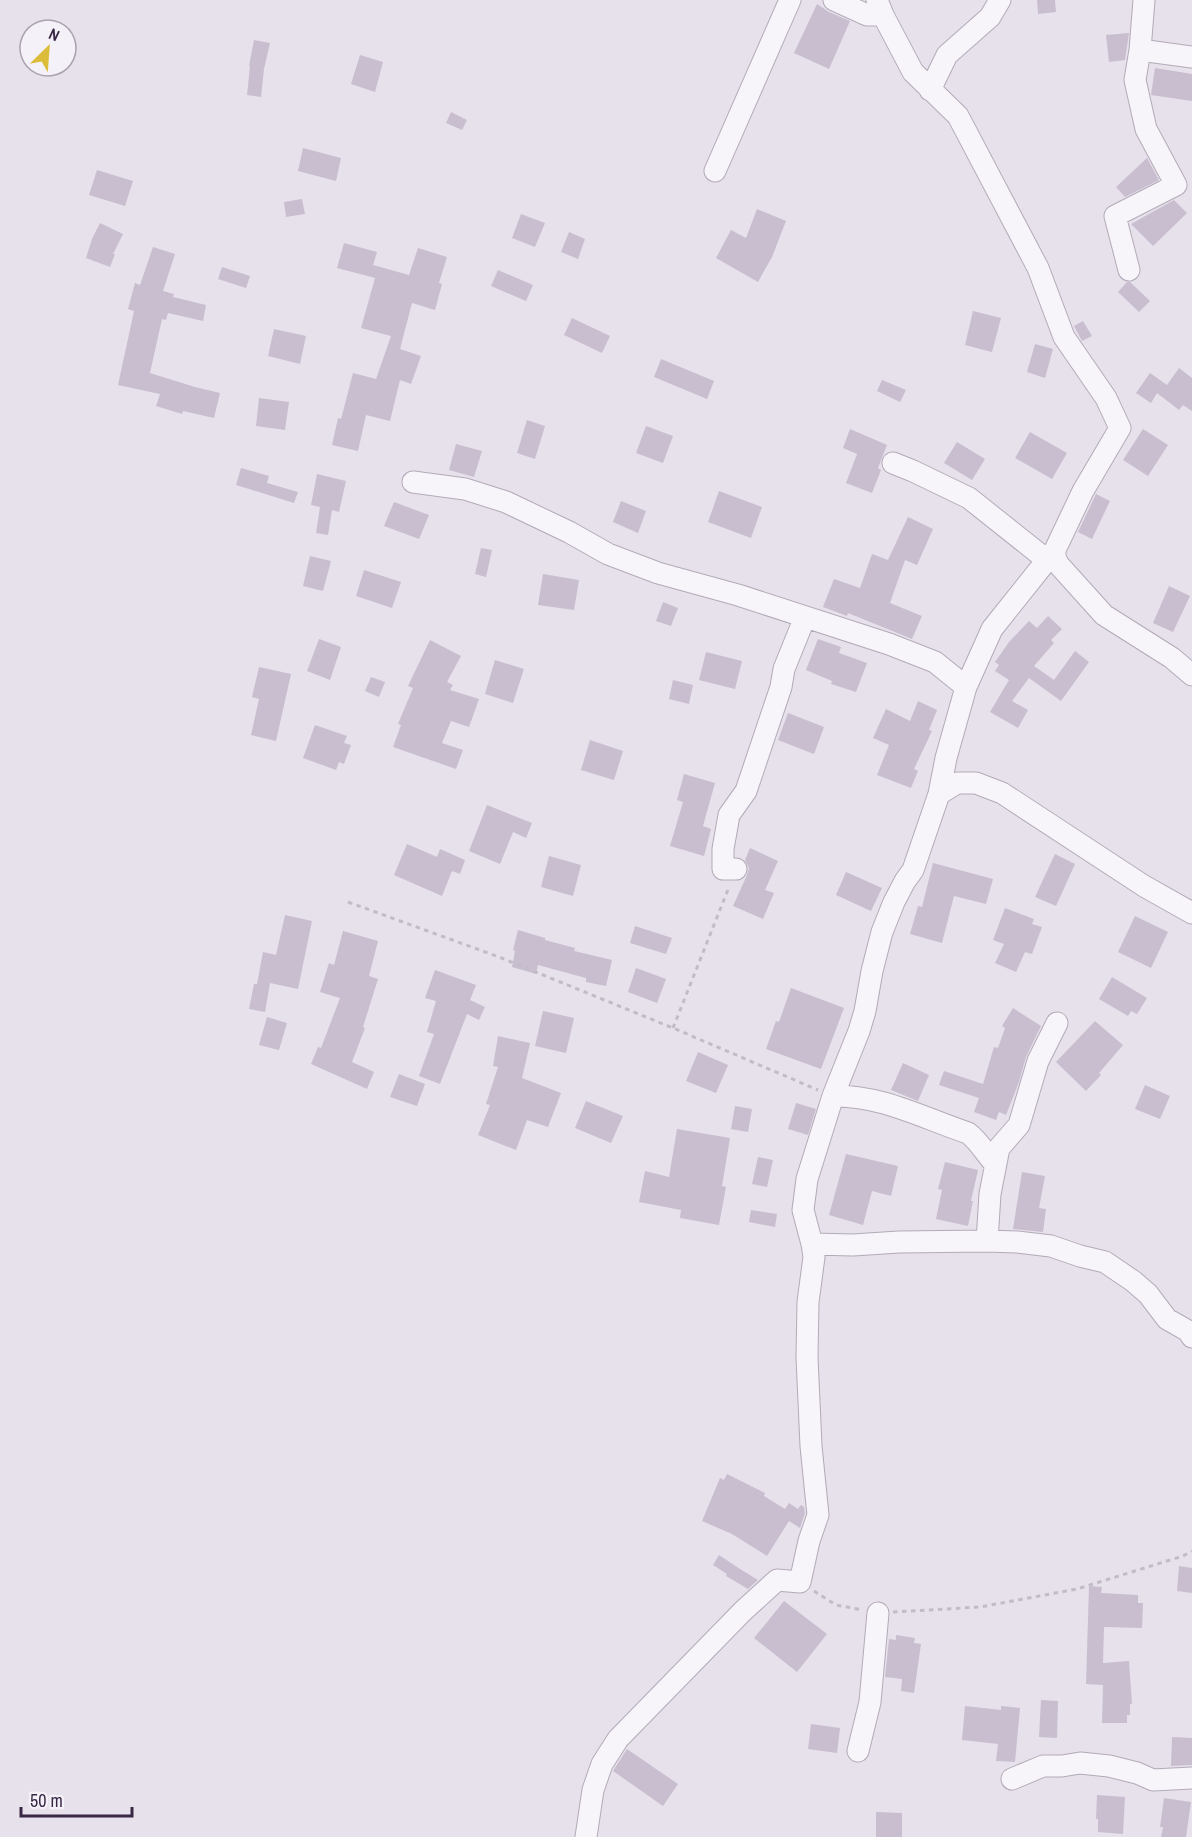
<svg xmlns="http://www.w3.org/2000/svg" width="1192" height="1837" font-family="'Archivo Narrow',sans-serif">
<rect width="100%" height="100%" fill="#e7e1eb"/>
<path fill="#c8becf" d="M1037 0H1055L1056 12 1038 14Z
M817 4 829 12 850 21 829 69 794 53Z
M1129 33 1125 60 1109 62 1106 35Z
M254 40 270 43 264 69 261 97 247 95 250 66H249Z
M360 55 383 62 375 92 351 84Z
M1155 68 1192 74V101L1151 95Z
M451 112 467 120 462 130 446 123Z
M303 148 341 158 336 181 298 171Z
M1147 158 1159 180 1125 197 1116 187Z
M97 170 133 181 125 206 89 195Z
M302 199 305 214 286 217 284 202Z
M1174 200 1187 213 1153 246 1131 224Z
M757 209 786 221 772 257 758 282 716 258 731 230 746 238Z
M521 214 545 223 535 247 512 238Z
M100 223 123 234 113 254H115L110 267 86 258 92 239Z
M569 232 585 239 578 259 561 252Z
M344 243 377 252 373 265 409 275 418 248 447 257 439 283 442 284 435 310 412 303 400 349 421 356 411 384 400 380 390 421 366 415 358 451 332 445 338 418 341 419 353 373 376 379 391 336 361 328 375 278 337 268Z
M153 247 175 254 163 291 174 294 173 297 206 305 203 321 168 313 166 320 162 319 150 373 195 387 220 393 214 418 183 411 182 414 156 406 160 394 118 385 134 311 128 309 135 283 140 285Z
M222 267 250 276 246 288 218 279Z
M498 270 533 285 526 301 491 286Z
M1127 282H1130L1150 301 1139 312 1118 292Z
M973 311 1001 318 992 352 965 345Z
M572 318 610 336 602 353 564 335Z
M1083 321 1092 336 1082 341 1074 326Z
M274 329 306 336 300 364 268 356Z
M1035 344 1053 349 1045 378 1027 372Z
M661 359 714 381 707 399 654 377Z
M1179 368 1192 378V411L1183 405 1179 410 1157 393 1151 403 1136 393 1150 373 1167 385Z
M882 380 906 390 900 402 877 391Z
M259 398 289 402 285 430 256 426Z
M527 420 545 426 535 459 517 453Z
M646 426 673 436 663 463 636 453Z
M850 429 887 445 878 468 881 470 872 493 846 483 857 454 843 448Z
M1143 429 1168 445 1148 476 1123 460Z
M1030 432 1067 453 1052 479 1015 458Z
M957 442 985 459 972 480 944 463Z
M456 444 482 451 474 477 449 470Z
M241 468 269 476 267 483 298 492 294 503 236 485Z
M317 474 346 481 339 512 332 510 328 535 316 533 320 507 311 505Z
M719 491 762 507 751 538 708 522Z
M1096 494 1110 501 1092 539 1078 532Z
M621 501 646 511 638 533 613 522Z
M394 502 429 515 419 539 384 526Z
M908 517 933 529 917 565 905 560 890 603 922 616 912 639 848 613 847 616 823 607 834 579 860 588 872 554 888 560Z
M481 548 492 550 486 577 475 574Z
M310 556 331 561 323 591 303 586Z
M364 570 401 582 392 608 356 596Z
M543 574 579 580 574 610 538 605Z
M1169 586 1190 596 1173 632 1153 623Z
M663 602 678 608 671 626 656 621Z
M1048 616 1062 629 1051 640 1054 643 1034 666 1054 680 1075 651 1089 662 1061 701 1029 678 1012 701 1028 710 1018 728 990 712 1009 680 995 671 999 665 995 662 1009 642 1029 621 1037 628Z
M319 639 341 647 330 680 307 671Z
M818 639 841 647 839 653 867 663 856 692 831 684 832 681 806 670Z
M430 640 461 656 447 682 453 685 450 690 479 699 469 727 451 721 442 743 463 750 456 769 393 747 401 725 398 724 413 688 408 686Z
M706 652 742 661 735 689 699 680Z
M495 660 524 669 513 703 485 694Z
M259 667 291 674 276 741 251 735 259 699 252 697Z
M371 677 385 682 379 697 365 691Z
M673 680 693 685 689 704 669 699Z
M918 701 937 710 929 730 932 731 914 769 918 771 911 788 877 775 889 745 873 738 886 709 910 721Z
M788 713 824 727 814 754 778 740Z
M315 725 347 736 344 743 351 745 344 764 339 762 336 770 303 758Z
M590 740 623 751 614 780 581 770Z
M684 774 715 783 703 826 711 829 704 856 670 846 683 802 677 800Z
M487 805 532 823 526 838 513 832 500 864 469 851Z
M407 844 437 857 440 849 465 860 460 874 452 871 442 896 394 875Z
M750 848 778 861 765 890 774 893 763 919 733 906 747 875 749 868 745 860Z
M1055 854 1075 864 1056 906 1035 897Z
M549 856 581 865 573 896 541 887Z
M933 863 993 879 986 904 954 896 942 943 910 934 918 906 922 907Z
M846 872 882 888 871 911 836 895Z
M1005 908 1034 919 1032 924 1042 927 1032 954 1025 952 1016 972 995 963 1004 944 993 940Z
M285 915 312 921 298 989 270 983 265 1012 249 1009 254 984H257L263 952 276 955Z
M1135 916 1168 932 1151 968 1118 952Z
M635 926 672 938 666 954 630 943Z
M518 930 545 938V940L575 948 574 951 612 960 606 986 586 982V978L538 965 536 974 512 967 515 951 513 950Z
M343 931 378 941 369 976 378 979 363 1027 365 1028 352 1062 374 1072 367 1089 311 1064 318 1047 321 1048 340 998 320 992 329 963 334 965Z
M636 968 666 979 657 1003 628 992Z
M435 970 476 985 470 1000 485 1007 479 1020 467 1014 440 1084 419 1076 434 1034 427 1032 436 1001 425 998Z
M1112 977 1147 998 1137 1014 1131 1011 1128 1016 1099 999Z
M791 988 844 1008 821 1069 766 1049 776 1021 779 1022Z
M1013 1008 1041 1026 1026 1057 1019 1082 1006 1115 999 1112 996 1120 974 1112 979 1098 939 1085 944 1071 983 1084 994 1047 998 1048 1005 1028 1002 1026Z
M543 1011 574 1018 566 1053 535 1046Z
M267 1017 287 1023 279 1050 259 1045Z
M1095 1021 1123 1045 1099 1073 1101 1075 1086 1091 1056 1062Z
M498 1036 530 1043 522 1078 561 1093 548 1127 527 1120 516 1150 478 1135 490 1105 486 1104 498 1067 493 1066Z
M698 1052 728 1065 716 1093 686 1081Z
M903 1063 929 1075 918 1101 891 1090Z
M399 1074 425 1084 417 1106 390 1097Z
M1145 1085 1170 1096 1160 1119 1135 1109Z
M586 1101 623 1116 611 1143 575 1128Z
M796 1103 816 1109 808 1135 788 1129Z
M735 1106 752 1109 748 1132 731 1129Z
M677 1129 730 1138 722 1186 726 1187 719 1225 680 1218 681 1210 639 1202 645 1171 669 1177Z
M846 1154 898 1166 891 1196 872 1191 863 1225 829 1215Z
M758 1157 773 1160 767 1187 752 1184Z
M945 1162 978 1170 971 1201H973L968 1226 936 1219 942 1190 938 1189Z
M1022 1172 1045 1176 1039 1208 1046 1209 1043 1232 1013 1229Z
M751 1210 777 1214 775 1227 749 1222Z
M727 1474 765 1493 764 1496 785 1509 789 1503 798 1509 801 1505 804 1507 805 1513 800 1528 789 1521 767 1556 732 1534 702 1521 720 1478 724 1480Z
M719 1555 740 1569 758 1580 748 1589 726 1576 727 1574 713 1565Z
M1179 1566 1192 1568V1593L1177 1591Z
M1089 1586 1102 1587 1101 1593 1138 1595V1603H1143L1142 1628 1104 1627 1103 1663 1129 1661 1132 1704H1130V1715H1127V1723H1102L1103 1685 1086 1684Z
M784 1601 827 1634 797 1672 754 1638Z
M896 1635 915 1638 914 1643 921 1644 914 1693 901 1691 902 1679 885 1677 889 1639 896 1640Z
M1041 1700 1058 1701 1057 1738 1039 1737Z
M965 1706 1001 1710V1706L1020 1708 1015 1762 996 1761 998 1744 962 1740Z
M811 1724 840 1728 837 1753 808 1749Z
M1172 1737 1192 1738V1765L1171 1766Z
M627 1749 678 1784 663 1806 613 1771Z
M1097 1795 1125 1797 1123 1834 1098 1832V1819H1096Z
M1164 1798 1191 1802 1186 1837H1161L1163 1827H1160Z
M876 1812 902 1813V1837H876Z"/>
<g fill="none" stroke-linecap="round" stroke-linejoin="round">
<g stroke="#b3aab9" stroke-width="23">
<path id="minor" d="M834 0 867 15H883
M877 0 883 15 913 72 958 116 1038 268 1064 337 1106 398 1120 428 1083 491 1055 550V557L1058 564 1104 615 1172 658 1192 675
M1144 0 1140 50 1192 57
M930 90 947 55 990 17 1000 0
M715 171 790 0
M1129 270 1115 216 1176 185 1146 129 1135 80 1140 50
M893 463 913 471 969 498 1047 560
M413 482 465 489 506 502 569 532 608 554 658 573 738 595 889 644 935 662 966 687
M939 794 946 758 966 687 992 629 1055 550
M736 869H723V849L729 815 746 791 781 687 784 669 805 617
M833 1096C881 1095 923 1118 968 1133 979 1141 985 1153 995 1164
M987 1241 990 1194 999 1148 1019 1125 1038 1061 1057 1023
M812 1244 853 1245 899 1242 987 1241 1017 1242 1051 1246 1080 1256 1105 1262 1133 1281 1148 1294 1167 1319 1188 1331 1192 1337
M858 1751 870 1702 878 1613
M1012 1779 1043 1766H1062L1080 1763 1109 1766 1137 1773 1153 1780 1192 1778
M586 1837 593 1790 602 1764 618 1739 743 1611 777 1580 800 1582 809 1541 818 1515 811 1446 807 1357 808 1302 814 1257 812 1244 803 1210 807 1179 833 1096 859 1031 865 1011 872 971 882 932 894 902 905 881 913 870 939 794 957 783H976L1002 793 1144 886 1192 913"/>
</g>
<path stroke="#c2bcc7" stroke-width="3" stroke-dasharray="4.5 4.5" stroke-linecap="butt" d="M348 902 499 957 673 1028 818 1090
M673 1028 729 887
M814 1591 836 1605 863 1610
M893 1612 980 1607 1077 1589 1183 1556 1192 1551"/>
<use href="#minor" stroke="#f7f5f9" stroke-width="21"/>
</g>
<g transform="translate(48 48) rotate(25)"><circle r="28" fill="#f5f1f8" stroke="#aaa1b0" stroke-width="1.5"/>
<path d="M0-4.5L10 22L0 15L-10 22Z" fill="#dbbc3b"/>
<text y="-9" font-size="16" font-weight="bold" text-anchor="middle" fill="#392845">N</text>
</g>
<path d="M21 1807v9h111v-9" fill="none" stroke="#392845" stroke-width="3"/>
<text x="30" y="1807" font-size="18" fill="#392845" stroke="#f5f1f8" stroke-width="4.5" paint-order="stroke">50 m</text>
</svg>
